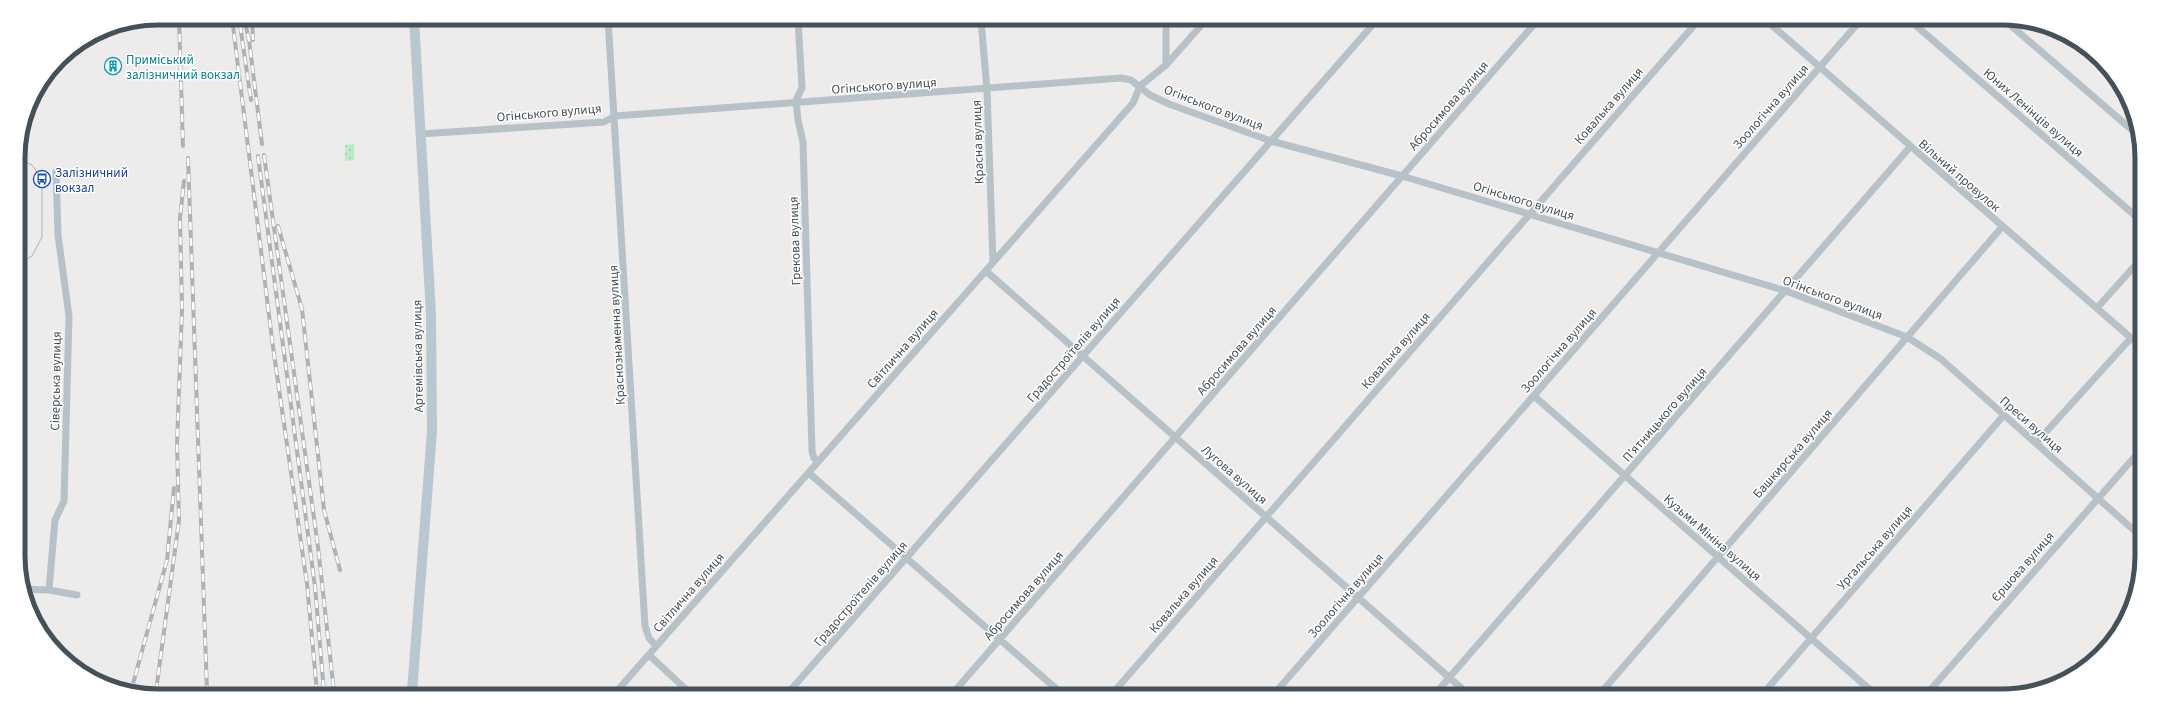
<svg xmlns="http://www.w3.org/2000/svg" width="2160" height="714" font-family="'Source Sans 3',sans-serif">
<defs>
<pattern id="park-dots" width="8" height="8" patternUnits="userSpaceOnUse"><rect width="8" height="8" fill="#b8edc5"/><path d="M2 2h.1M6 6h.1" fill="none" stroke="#9fcdab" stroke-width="1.8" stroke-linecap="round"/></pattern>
</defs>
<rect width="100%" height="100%" fill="#eeebeb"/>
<path fill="url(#park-dots)" d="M354 144V160L345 161V145Z"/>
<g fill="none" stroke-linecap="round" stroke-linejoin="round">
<path stroke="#b6c2c8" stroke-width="7" d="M608 19 645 626 649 638 656 646
M798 20 802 88 796 100 798 120 803 142 812 451 814 458 818 462
M981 20 987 90 993 262
M1166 21V65
M1768 22 2138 344
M1913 23 2139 219
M2008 23 2139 136
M420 134 604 122 615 116 1121 78 1131 80 1150 95 1169 104 1271 141 1402 176 1786 291 1907 337 1941 359 2137 533
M986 271 1468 694
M2097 308 2139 261
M1534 396 1876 695
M2036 443 2131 338
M809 473 1061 693
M23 589 49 590 77 595
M49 590 55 520 64 501 69 316 58 235 56 172
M649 655 690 693
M616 692 1133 103 1140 86 1166 65 1205 21
M788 693 1376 21
M953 693 1536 22
M1112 694 1697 22
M1274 694 1859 22
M1435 694 1910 147
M1599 695 2002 227
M1762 695 2004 415
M1925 696 2138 453"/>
<path stroke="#b8c7d0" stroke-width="10" d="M412 692 432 431 431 314 414 19"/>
<path stroke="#adb2b6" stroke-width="1" d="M18 159 32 165 42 179V237L32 256 19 263"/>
<g stroke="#adb2b6" stroke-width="4">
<path id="rail" d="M179 18 183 146
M232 18 273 347 307 584 317 692
M244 18 249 40 262 144
M252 18 253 40
M240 25 251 100
M264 155 318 547 334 692
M258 156 315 587 324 692
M188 158 207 691
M278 226 302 309 324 510 340 570
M131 691 167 560 174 488
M156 691 179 520 177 444 182 309 180 218 184 181"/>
</g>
<use href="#rail" stroke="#fff" stroke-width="2.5" stroke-dasharray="8" stroke-linecap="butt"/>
</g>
<defs>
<g id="building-ring" transform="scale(0.9)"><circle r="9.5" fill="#fff" stroke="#0f9aa8" stroke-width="1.5"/><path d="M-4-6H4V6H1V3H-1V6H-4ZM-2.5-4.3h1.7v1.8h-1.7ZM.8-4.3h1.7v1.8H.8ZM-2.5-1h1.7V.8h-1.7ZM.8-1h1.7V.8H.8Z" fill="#0f9aa8"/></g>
<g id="bus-ring" transform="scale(0.9)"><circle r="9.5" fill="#fff" stroke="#1a4fb4" stroke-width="1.5"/><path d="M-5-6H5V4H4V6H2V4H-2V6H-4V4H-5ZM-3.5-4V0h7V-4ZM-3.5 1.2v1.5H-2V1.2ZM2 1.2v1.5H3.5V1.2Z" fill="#1a4fb4"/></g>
</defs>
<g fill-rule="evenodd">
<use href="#building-ring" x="113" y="66"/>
<use href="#bus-ring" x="42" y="179"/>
</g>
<g text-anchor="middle" stroke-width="3" stroke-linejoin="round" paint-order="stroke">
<g font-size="13" fill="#0d838f" stroke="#fff" text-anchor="start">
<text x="126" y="64">Приміський<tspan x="126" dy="15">залізничний вокзал</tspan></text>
</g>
<g font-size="13" fill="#445158" stroke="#fff">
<text transform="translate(884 85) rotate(-4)" y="5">Огінського вулиця</text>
<text transform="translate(1448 105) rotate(-49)" y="5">Абросимова вулиця</text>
<text transform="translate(1608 105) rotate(-49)" y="5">Ковалька вулиця</text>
<text transform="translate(1770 106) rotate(-49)" y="5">Зоологічна вулиця</text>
<text transform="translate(1214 107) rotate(21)" y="5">Огінського вулиця</text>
<text transform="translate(549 112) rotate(-5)" y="5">Огінського вулиця</text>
<text transform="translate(2034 112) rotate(41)" y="5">Юних Ленінців вулиця</text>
<text transform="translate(977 142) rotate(-92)" y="5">Красна вулиця</text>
<text transform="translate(1960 175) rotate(41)" y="5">Вільний провулок</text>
<text transform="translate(1524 200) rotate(17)" y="5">Огінського вулиця</text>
<text transform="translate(794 241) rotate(-92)" y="5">Грекова вулиця</text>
<text transform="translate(1833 297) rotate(20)" y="5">Огінського вулиця</text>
<text transform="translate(616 335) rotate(-93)" y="5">Краснознаменна вулиця</text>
<text transform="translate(902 348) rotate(-49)" y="5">Світлична вулиця</text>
<text transform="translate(1073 349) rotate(-49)" y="5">Градостроїтелiв вулиця</text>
<text transform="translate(1236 350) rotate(-49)" y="5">Абросимова вулиця</text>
<text transform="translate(1395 350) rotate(-49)" y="5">Ковалька вулиця</text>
<text transform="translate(1558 350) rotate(-49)" y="5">Зоологічна вулиця</text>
<text transform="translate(417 356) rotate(-91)" y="5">Артемівська вулиця</text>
<text transform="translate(55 381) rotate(-89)" y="5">Сіверська вулиця</text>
<text transform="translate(1664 414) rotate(-49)" y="5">П’ятницького вулиця</text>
<text transform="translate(2032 424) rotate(41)" y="5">Преси вулиця</text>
<text transform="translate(1792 453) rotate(-49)" y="5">Башкирська вулиця</text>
<text transform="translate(1235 474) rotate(41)" y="5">Лугова вулиця</text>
<text transform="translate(1713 537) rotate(41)" y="5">Кузьми Мініна вулиця</text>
<text transform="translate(1874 547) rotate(-49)" y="5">Ургальська вулиця</text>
<text transform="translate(2022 566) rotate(-49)" y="5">Єршова вулиця</text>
<text transform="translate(688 592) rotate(-49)" y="5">Світлична вулиця</text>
<text transform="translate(860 593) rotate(-49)" y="5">Градостроїтелiв вулиця</text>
<text transform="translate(1183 594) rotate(-49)" y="5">Ковалька вулиця</text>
<text transform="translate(1023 595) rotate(-49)" y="5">Абросимова вулиця</text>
<text transform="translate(1345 595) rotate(-49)" y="5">Зоологічна вулиця</text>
</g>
<g font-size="13" fill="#164399" stroke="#fff" text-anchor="start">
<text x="55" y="177">Залізничний<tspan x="55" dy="15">вокзал</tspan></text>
</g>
</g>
<path d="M0 0H2160V714H0ZM158 25H2002A133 133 0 0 1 2135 158V556A133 133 0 0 1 2002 689H158A133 133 0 0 1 25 556V158A133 133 0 0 1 158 25Z" fill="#fff" fill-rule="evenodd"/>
<path fill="none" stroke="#445158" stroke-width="5" d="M158 25H2002A133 133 0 0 1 2135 158V556A133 133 0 0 1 2002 689H158A133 133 0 0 1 25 556V158A133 133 0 0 1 158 25Z"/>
</svg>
